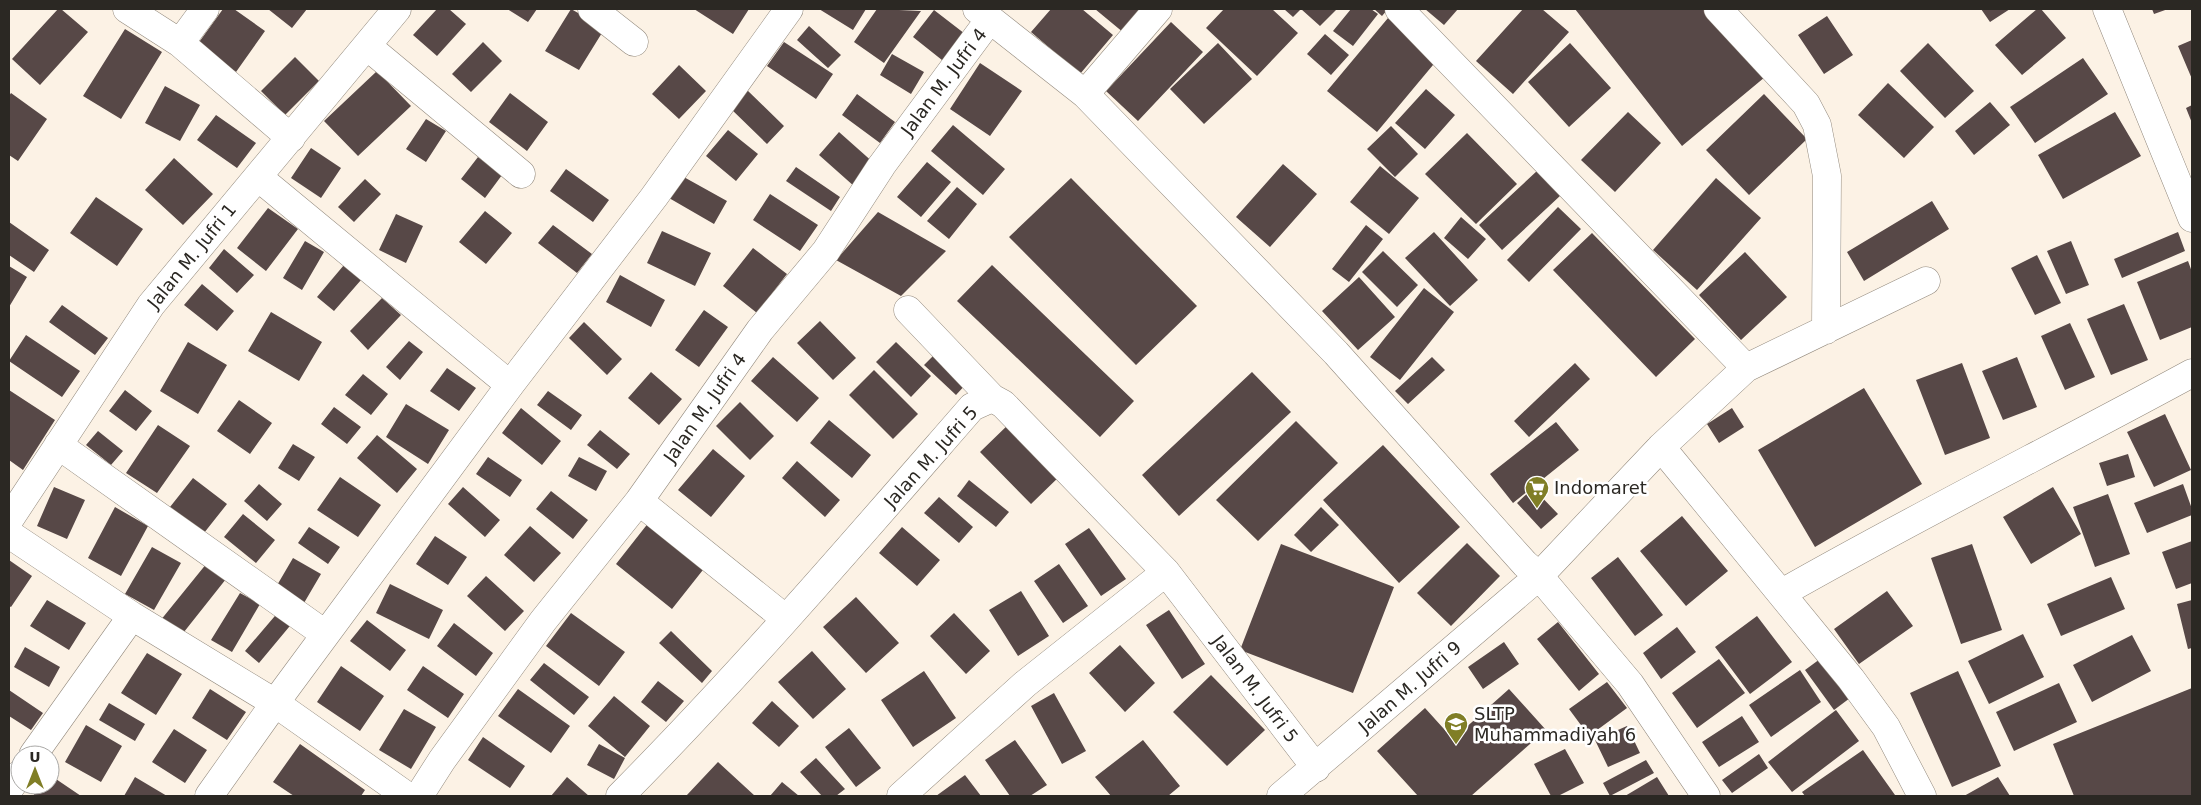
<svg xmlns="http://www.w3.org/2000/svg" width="2201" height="805" font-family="'DejaVu Sans',sans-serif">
<rect width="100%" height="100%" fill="#fcf2e5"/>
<path fill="#574847" d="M58 9H61L88 32 40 85 12 59Z
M223 9H234L265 31 236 72 197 45Z
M268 9H307L292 28Z
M437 9H449L466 24 437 56 413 35Z
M507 9H537L528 22Z
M571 9 605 28 579 70 545 51Z
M694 9H749L733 34Z
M819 9H866L853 30Z
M877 9 921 11 884 63 854 42Z
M1051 9H1082L1113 35 1080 74 1031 32Z
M1095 9H1144L1124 33Z
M1224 9H1272L1298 33 1257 76 1206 28Z
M1284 9H1337L1320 26 1301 9 1293 17Z
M1351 9H1371L1378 14 1353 46 1333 31Z
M1374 9H1388L1382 16Z
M1425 9H1458L1444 25Z
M1523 9H1542L1569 32 1513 94 1476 61Z
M1575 9H1705L1765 77 1682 146Z
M1981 9H2010L1990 22Z
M2037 9H2041L2066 38 2022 75 1995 45Z
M2152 9H2168L2154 14Z
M934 10 969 37 947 64 913 37Z
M1827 16 1853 55 1824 74 1798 35Z
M1388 18 1438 59 1377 132 1327 91Z
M1171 22 1203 52 1138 121 1106 91Z
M809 26 841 55 828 68 797 40Z
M125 29 162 52 121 119 83 96Z
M1325 34 1349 55 1331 75 1307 54Z
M2192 40V79L2178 46Z
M483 42 502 61 471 92 452 74Z
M784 42 833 74 816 99 767 66Z
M1218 43 1252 79 1204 124 1170 89Z
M1570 43 1611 88 1569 127 1528 82Z
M1928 43 1974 91 1945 118 1900 71Z
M892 54 924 72 911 94 880 75Z
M295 57 319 81 285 115 261 91Z
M2083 58 2108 94 2035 143 2010 107Z
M980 63 1022 91 990 136 950 109Z
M679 65 706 91 679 119 652 94Z
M377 71 411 106 358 156 324 121Z
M1888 83 1934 127 1904 158 1858 115Z
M165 86 200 105 180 141 145 123Z
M746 89 784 126 767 144 729 107Z
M1426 89 1455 115 1425 149 1395 123Z
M11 93 47 119 18 161 9 155V96Z
M510 93 548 122 527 151 489 122Z
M857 94 895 122 880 143 842 115Z
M1764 94 1807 139 1749 195 1706 150Z
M1990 102 2010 125 1974 155 1955 131Z
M2192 105V123L2186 108Z
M1628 112 1661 143 1615 192 1581 160Z
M2115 112 2141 156 2063 199 2038 155Z
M216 115 256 143 237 168 197 140Z
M426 119 446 131 426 162 406 149Z
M953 125 1005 169 983 195 931 151Z
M1391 126 1418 154 1395 177 1367 149Z
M728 130 758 154 736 181 706 156Z
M839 132 875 164 855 187 819 155Z
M1467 133 1517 184 1476 224 1425 174Z
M311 148 341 168 321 198 291 178Z
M478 157 502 175 485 198 461 179Z
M174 158 213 194 183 225 145 190Z
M927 162 951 182 921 217 897 197Z
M1283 164 1317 194 1270 247 1236 217Z
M1380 166 1419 198 1389 234 1350 202Z
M796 167 840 197 831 211 786 181Z
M566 169 609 200 593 222 550 191Z
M1538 170 1561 195 1502 250 1479 225Z
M682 176 727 201 714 224 669 198Z
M1071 178 1197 306 1136 365 1009 237Z
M1716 178 1761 218 1697 290 1653 250Z
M365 179 381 194 354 222 338 207Z
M957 187 977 204 949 239 927 221Z
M770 194 818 225 800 251 753 220Z
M96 197 143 229 117 266 70 233Z
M1932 201 1949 229 1864 281 1847 252Z
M1558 207 1581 229 1529 282 1507 260Z
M268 208 298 229 266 271 237 248Z
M485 211 512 233 486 264 459 242Z
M878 212 946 251 901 296 836 260Z
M396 214 423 226 406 263 379 250Z
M1461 217 1486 239 1468 259 1444 238Z
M9 222 49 250 34 272 9 255Z
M553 225 592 254 577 273 538 243Z
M1366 225 1383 239 1349 282 1332 269Z
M662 231 711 253 695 286 647 263Z
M1434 232 1478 280 1450 306 1405 258Z
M2178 232 2185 251 2122 278 2114 259Z
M1592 233 1695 339 1656 377 1553 270Z
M305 241 324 252 302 290 283 278Z
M2071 241 2089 285 2066 294 2047 251Z
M753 248 787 274 757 313 723 286Z
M224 249 254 275 237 293 209 268Z
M1383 251 1418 285 1397 307 1362 272Z
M1745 252 1787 297 1741 340 1699 295Z
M2037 255 2061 303 2035 315 2011 268Z
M2188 261 2192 272V327L2160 340 2137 282Z
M344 265 361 280 334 311 317 297Z
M992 265 1134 401 1100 437 957 301Z
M9 266 27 277 9 307Z
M620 275 665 300 651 327 606 302Z
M1359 277 1395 317 1358 350 1322 311Z
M202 284 234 311 217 331 184 305Z
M1424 288 1454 312 1400 380 1370 357Z
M382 298 401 315 368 350 350 331Z
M2124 304 2148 360 2111 375 2087 319Z
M62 305 108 338 95 355 49 322Z
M704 310 728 327 699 367 675 350Z
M271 312 322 342 299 381 248 351Z
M820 321 856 358 833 380 797 343Z
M584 322 622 359 607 375 569 338Z
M2070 323 2095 377 2065 390 2041 336Z
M26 335 80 371 62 397 9 361Z
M409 341 423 352 400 380 386 367Z
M188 342 227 365 198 414 160 391Z
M896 342 931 376 911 397 876 362Z
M936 353 967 383 956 395 924 365Z
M773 357 819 398 797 422 751 381Z
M1432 357 1445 370 1408 404 1395 391Z
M2017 357 2037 407 2003 420 1982 371Z
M1575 363 1590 379 1529 437 1514 421Z
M1962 363 1990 438 1945 455 1916 380Z
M447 368 476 388 459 411 430 391Z
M874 370 918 414 893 439 849 395Z
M651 372 682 399 659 425 628 398Z
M1252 372 1291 412 1179 516 1142 475Z
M363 374 388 394 371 415 345 395Z
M1864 388 1922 484 1815 547 1758 450Z
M9 390 55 420 23 470 9 460Z
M125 390 152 411 136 431 109 411Z
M548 391 582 415 571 430 537 405Z
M239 400 272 423 250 454 217 431Z
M740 402 774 436 750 460 716 426Z
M406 404 449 430 428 464 386 437Z
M334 407 361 427 347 444 321 424Z
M521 408 561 441 542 465 502 433Z
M1732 408 1744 427 1719 443 1707 424Z
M2165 414 2191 470 2154 487 2127 432Z
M829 420 871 455 852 478 810 443Z
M1012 421 1063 473 1031 504 980 452Z
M1296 421 1338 463 1258 541 1216 500Z
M1556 422 1579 450 1513 503 1490 474Z
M158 425 190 446 157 493 126 473Z
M600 430 630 454 617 469 587 445Z
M98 431 123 451 111 465 86 445Z
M377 435 417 469 397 493 357 458Z
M293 444 315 457 299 481 278 468Z
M1383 445 1460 527 1399 583 1323 500Z
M713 449 745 476 711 517 678 490Z
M2128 454 2135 477 2107 486 2099 463Z
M488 457 522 480 510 497 476 474Z
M579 457 607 471 596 491 568 476Z
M797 461 840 500 825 517 782 478Z
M340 477 381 505 358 537 317 510Z
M193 478 227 504 204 533 170 507Z
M969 480 1009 512 996 527 957 496Z
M259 484 282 504 267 521 244 501Z
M2183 484 2192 509V515L2147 533 2134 503Z
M54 487 85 500 67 539 37 526Z
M463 487 500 520 485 537 448 504Z
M2053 487 2081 534 2031 564 2003 517Z
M1533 488 1558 514 1541 529 1517 503Z
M551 491 588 520 573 539 536 509Z
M2108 494 2130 554 2095 567 2073 507Z
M939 497 973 527 959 543 924 513Z
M115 507 148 526 121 576 88 558Z
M1321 507 1339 525 1311 552 1294 535Z
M243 514 275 540 256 563 224 537Z
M1682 516 1728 571 1686 606 1640 551Z
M653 517 710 561 672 609 616 564Z
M530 526 561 553 534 582 504 555Z
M309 527 340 547 328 564 298 543Z
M902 527 940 560 917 586 879 553Z
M1089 528 1126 579 1101 596 1065 544Z
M435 536 467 557 448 585 416 564Z
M2192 541V583L2176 589 2162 552Z
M1467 543 1500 576 1451 626 1417 593Z
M1281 544 1394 587 1353 693 1240 650Z
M1972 544 2002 630 1961 644 1931 558Z
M152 547 181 563 154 610 125 594Z
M1618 557 1663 615 1635 636 1591 578Z
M293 558 321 574 304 603 276 587Z
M9 560 32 576 11 607 9 606Z
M207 563 226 579 180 637 160 621Z
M1059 564 1088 606 1063 623 1034 581Z
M486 576 524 611 505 631 467 596Z
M2111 577 2125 609 2061 636 2047 604Z
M390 584 443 610 429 639 376 613Z
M1021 591 1049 636 1018 656 989 610Z
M1887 591 1913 626 1859 664 1834 629Z
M240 593 260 604 232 652 211 640Z
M856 597 899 643 866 673 823 627Z
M47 600 86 623 69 650 30 626Z
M2192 600V648L2188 649 2177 604Z
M280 610 294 621 259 663 245 651Z
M1169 610 1205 664 1182 679 1146 625Z
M571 613 625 652 599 686 546 646Z
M954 613 990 651 966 674 930 636Z
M1757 616 1792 662 1750 694 1715 647Z
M367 620 406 650 390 671 350 641Z
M1558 622 1599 674 1579 691 1537 639Z
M454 623 493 653 476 676 437 646Z
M1677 627 1696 652 1661 679 1643 653Z
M671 631 712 671 702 683 659 643Z
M2023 634 2044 677 1989 704 1968 661Z
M2132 635 2151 671 2092 702 2073 665Z
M1504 642 1519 664 1483 689 1468 667Z
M1120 645 1155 683 1125 712 1089 673Z
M25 647 60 667 49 687 14 667Z
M812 651 846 689 813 719 778 682Z
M147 653 182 674 156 715 121 693Z
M1719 659 1745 693 1697 728 1672 693Z
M1820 659 1850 698 1834 710 1805 670Z
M544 663 589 697 574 715 530 680Z
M341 666 384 696 360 731 317 702Z
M423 666 464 694 448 718 407 690Z
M1800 670 1821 702 1771 737 1749 705Z
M924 671 956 718 913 747 881 700Z
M1958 671 2001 766 1952 787 1910 693Z
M1211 675 1265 730 1227 766 1173 712Z
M658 681 684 701 666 722 641 702Z
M1607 682 1627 708 1589 736 1569 709Z
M2059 683 2077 722 2014 751 1996 712Z
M2192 688V796H2074L2053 744Z
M210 689 246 712 227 740 192 718Z
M518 689 570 726 551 753 498 716Z
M1509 689 1546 730 1471 796H1418L1377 751 1425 708 1453 739Z
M9 690 43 713 31 730 9 716Z
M1054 693 1086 751 1062 764 1031 706Z
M614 696 650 726 625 757 588 726Z
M772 701 799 726 779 747 752 723Z
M109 703 145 724 135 741 99 720Z
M404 709 436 727 411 769 379 750Z
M1836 710 1859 741 1792 792 1768 762Z
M1742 716 1759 742 1719 767 1702 742Z
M86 725 122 746 101 782 65 762Z
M1627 726 1640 753 1608 767 1595 740Z
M849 728 881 768 856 787 825 747Z
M174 729 207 750 185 783 152 762Z
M483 737 525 766 510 788 468 760Z
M1015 740 1047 785 1030 796H1010L985 760Z
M1143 740 1180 786 1168 796H1111L1095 777Z
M300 744 365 790 361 796H294L273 782Z
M599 744 625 758 614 779 587 765Z
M1565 749 1584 783 1558 796H1551L1534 764Z
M1863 750 1895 795 1805 796 1802 792Z
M1759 754 1768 768 1732 793 1722 780Z
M816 758 845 789 836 796H822L800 772Z
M1646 760 1654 773 1610 796 1603 783Z
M718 762 755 796H686Z
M50 775 81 796H33L41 785H50Z
M965 775 981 796H936Z
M135 777 167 796H124Z
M567 777 589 796H551Z
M1657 777 1669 796H1625Z
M1998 777 2010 796H1964Z
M782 782 799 796H770Z"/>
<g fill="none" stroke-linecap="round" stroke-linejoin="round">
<g stroke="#92897d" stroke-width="29">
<path id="minor" d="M127 9 180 43 291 138
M592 9 634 42
M977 9 1085 94 1336 353 1525 564 1539 576 1630 684 1706 796
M1718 9 1806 104 1817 125 1827 176 1826 330
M2107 9 2192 218
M180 43 205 9
M367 46 521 174
M1085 94 1158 9
M258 177 510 385
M908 310 992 398
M1746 368 1926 281
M58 445 325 634
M1661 447 1851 679 1886 727 1922 796
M639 501 786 619
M9 520 151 305 397 9
M9 534 132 616 275 703 407 796
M1782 593C1917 516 2056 447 2192 373
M33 755 132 616
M9 789 20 774
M209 796 275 703 510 385 654 197 789 9
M419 796 442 760 543 621 639 501 760 330 826 251 882 165 990 19
M620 796C743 672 857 539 972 407L992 398 1003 404 1166 572 1316 768
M901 796 1025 684 1166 572
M1281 796 1539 576 1661 447 1746 368 1399 9"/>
</g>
<use href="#minor" stroke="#fff" stroke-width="28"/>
</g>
<defs>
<g id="supermarket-pin" transform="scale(1.25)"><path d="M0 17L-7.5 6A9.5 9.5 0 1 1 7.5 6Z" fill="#807e26" stroke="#fff"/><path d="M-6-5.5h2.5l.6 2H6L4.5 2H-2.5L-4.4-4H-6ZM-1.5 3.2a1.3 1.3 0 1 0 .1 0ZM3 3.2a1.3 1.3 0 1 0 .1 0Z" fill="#fff"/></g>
<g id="school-pin" transform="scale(1.25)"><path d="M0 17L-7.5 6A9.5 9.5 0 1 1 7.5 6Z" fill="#807e26" stroke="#fff"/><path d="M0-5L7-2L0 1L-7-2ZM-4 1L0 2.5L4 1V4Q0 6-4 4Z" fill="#fff"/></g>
</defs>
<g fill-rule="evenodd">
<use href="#supermarket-pin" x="1537" y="488"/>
<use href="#school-pin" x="1456" y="724"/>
</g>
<g text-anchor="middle" stroke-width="5" stroke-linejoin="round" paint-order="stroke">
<g font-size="18" fill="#2b2823" stroke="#fff">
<text transform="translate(944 82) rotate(-53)" y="6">Jalan M. Jufri 4</text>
<text transform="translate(192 256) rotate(-51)" y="6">Jalan M. Jufri 1</text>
<text transform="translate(705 408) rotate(-55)" y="6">Jalan M. Jufri 4</text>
<text transform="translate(931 457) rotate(-48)" y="6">Jalan M. Jufri 5</text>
<text transform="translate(1410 687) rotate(-41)" y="6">Jalan M. Jufri 9</text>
<text transform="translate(1255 689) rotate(53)" y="6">Jalan M. Jufri 5</text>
</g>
<g font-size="18" fill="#2b2823" stroke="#fff" text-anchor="start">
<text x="1554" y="494">Indomaret</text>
<text x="1474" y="720">SLTP<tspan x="1474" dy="21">Muhammadiyah 6</tspan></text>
</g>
</g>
<rect width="2201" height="805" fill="none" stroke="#2b2823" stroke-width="20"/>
<g transform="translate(35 770)"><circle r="24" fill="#ffffff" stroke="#aaa9a7"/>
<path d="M0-4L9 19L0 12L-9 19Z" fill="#807e26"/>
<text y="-8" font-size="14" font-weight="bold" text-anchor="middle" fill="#2b2823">U</text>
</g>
</svg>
